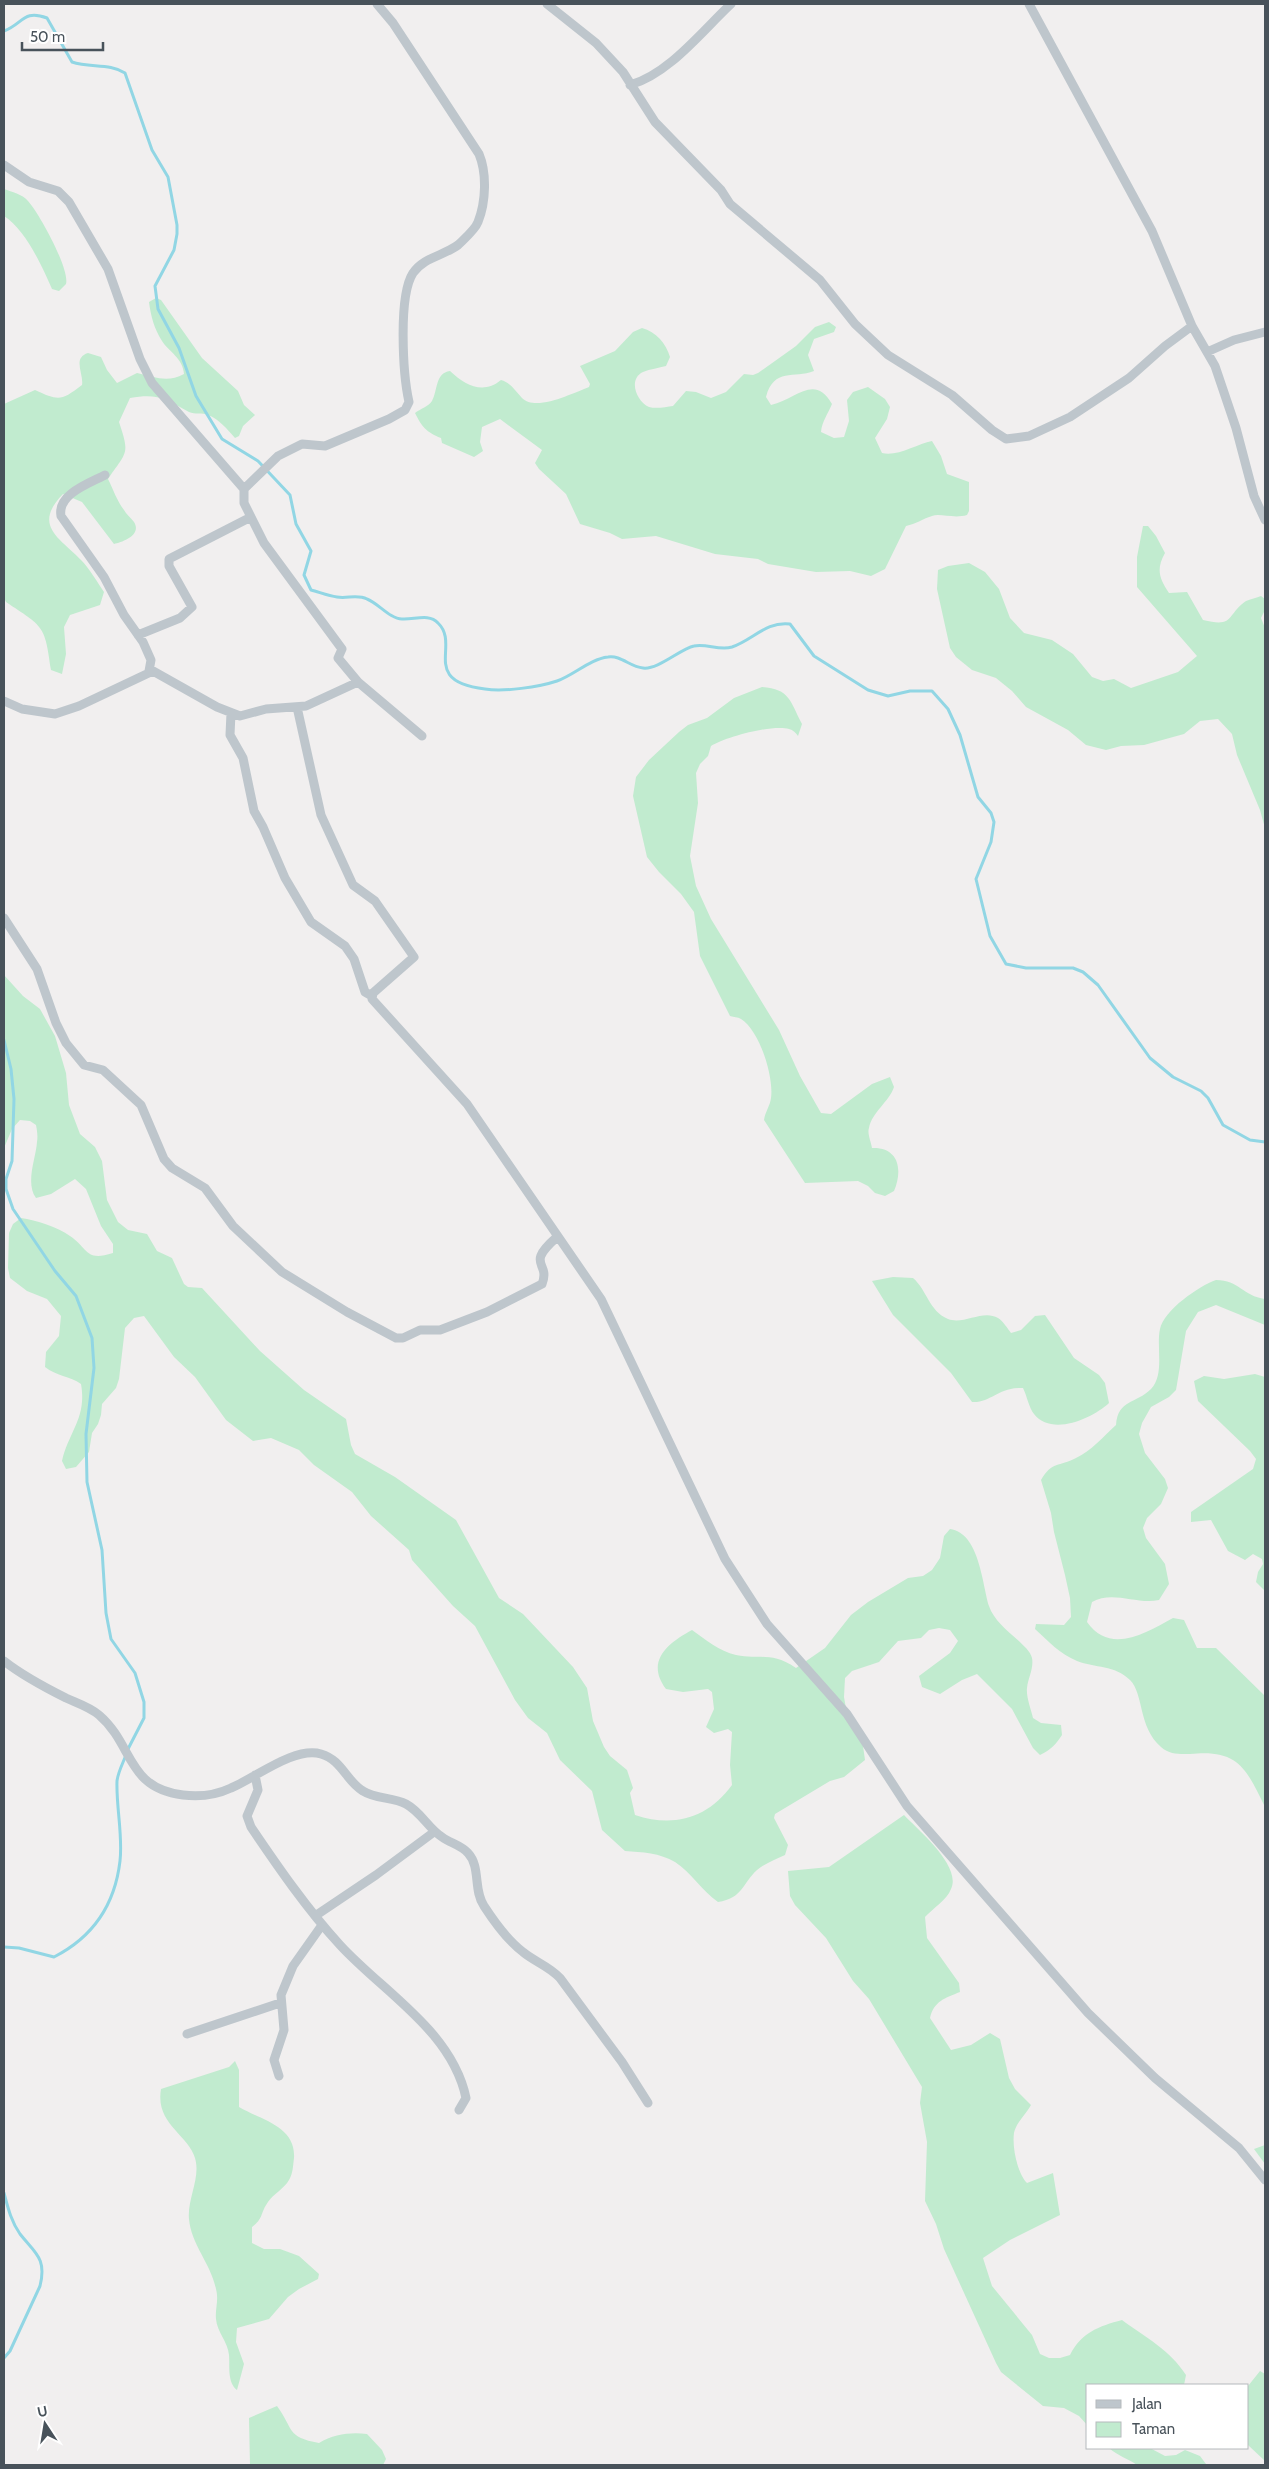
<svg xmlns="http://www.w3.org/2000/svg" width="1269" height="2469" font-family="Cabin,sans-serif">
<rect width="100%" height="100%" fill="#f1efef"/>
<path fill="#c1ebcf" d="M4 189C12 192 22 194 28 201 39 213 70 269 66 284L59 291 52 289C42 266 25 229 4 216Z
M156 298 161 300 202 358 238 391 244 405 255 415 243 426 239 436 235 438C227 429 219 419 208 415 202 412 195 415 189 412 165 399 158 393 130 398L119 422C130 455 127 451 108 479 113 489 117 501 124 510 126 514 131 518 134 522 142 535 123 542 114 544L82 502 63 494C32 526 60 538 81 560 90 569 97 582 104 592L100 605 70 615 64 627 66 654 62 674 51 670C45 624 43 627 6 602L4 598V404L35 390C59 401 61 401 82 385 84 374 72 358 88 353L101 357 107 370 117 383 137 373C155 377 167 383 184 374 183 358 169 352 162 341 154 328 151 317 149 302Z
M829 322 836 327 834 332 814 339 808 355 814 371C794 379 774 367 766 397L771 405C796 400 814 373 832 404 828 414 822 421 821 432L834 438 844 437 849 421 847 400 853 392 868 387 885 399 890 407 887 419 875 438 882 453C897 457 917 444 932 441L941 456 947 474 969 482V511L967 515C954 519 940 513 932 516 922 519 916 524 906 526L885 569 871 576 850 571 816 572 768 564 758 559 715 554 656 536 622 539 610 533 580 524 566 494 539 469 535 463 542 450 500 419 482 427 480 442 483 451 474 457 442 443 441 438C426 432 422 427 415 413 420 409 429 406 432 401 438 390 435 373 450 371 465 385 483 395 501 380 510 382 516 392 522 398 536 412 573 393 589 387L590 384 580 366 615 351 633 332 642 328C656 332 666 343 670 357L666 366C659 368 650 369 643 372 628 379 636 401 649 407 656 409 666 407 673 406L686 391 696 392 711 398 726 392 744 374 753 375 758 373 796 346 815 327Z
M1143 526H1148L1156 536 1165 553C1156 569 1159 578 1169 593L1187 592 1203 620C1235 628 1226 615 1246 601 1250 599 1257 598 1261 596L1265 599V610L1261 618 1265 628V828L1260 810 1237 755 1232 734 1218 719 1200 721 1184 734 1144 745 1121 746 1106 750 1086 745 1068 730 1026 707 1012 691 996 678 972 670 956 657 950 648 937 589 938 570 948 566 969 563 985 572 999 589 1010 618 1024 633 1052 640 1073 654 1092 677 1103 681 1114 679 1131 688 1178 672 1197 656 1137 587V557Z
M762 687C790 689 790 701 802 724L798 736C796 733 793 730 789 729 773 724 726 737 711 746L708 756 700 764 696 773 698 803 690 856 696 886 711 919 779 1030 800 1076 821 1113 831 1114 872 1084 890 1077 894 1087C889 1102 872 1112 869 1128 867 1133 871 1142 872 1148 899 1147 903 1170 894 1191L885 1196 875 1193 868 1186 858 1181 805 1183 764 1120C765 1112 770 1106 771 1098 774 1077 760 1031 741 1019 738 1017 733 1017 730 1016L700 956 694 912 681 894 659 872 647 857 633 796 636 777 649 760 679 732 688 725 707 718 734 698Z
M4 975 23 996 40 1009 55 1036 66 1073 69 1105 80 1134 95 1147 102 1161 107 1200 118 1222 128 1230 147 1234 157 1251 172 1258 184 1284 188 1287 202 1288 260 1351 304 1390 346 1419 351 1445 355 1454 395 1477 456 1520 499 1598 523 1614 573 1667 587 1688 593 1721 604 1747 610 1756 627 1770 633 1788 630 1793 635 1815C674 1828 708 1818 732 1785L730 1765 732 1732 728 1729 714 1733 706 1727 714 1709 712 1692 708 1689 683 1692 666 1689C645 1661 668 1643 692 1630 706 1640 719 1651 736 1655 762 1660 770 1651 796 1668L825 1648 851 1615 868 1602 908 1578 923 1576 932 1570 940 1558 944 1536 950 1529C979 1533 982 1582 989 1606 996 1628 1029 1644 1032 1658 1034 1668 1028 1678 1027 1688 1026 1697 1031 1709 1033 1718L1041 1723 1061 1725 1062 1735C1056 1744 1051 1750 1040 1755L1033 1748 1012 1709 977 1674 962 1680 940 1694 922 1687 919 1676 950 1653 958 1641 950 1630 939 1628 929 1630 921 1638 898 1641 879 1662 852 1671 845 1678 844 1697 848 1720 863 1746 865 1760 844 1777 830 1781 775 1814 774 1818 788 1845 785 1855C776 1859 764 1864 757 1870 742 1884 743 1898 718 1902 702 1891 691 1872 675 1862 660 1853 642 1852 625 1851L602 1830 592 1791 560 1760 547 1733 528 1718 515 1700 475 1626 453 1606 412 1560 409 1550 371 1516 352 1492 314 1465 299 1450 271 1438 253 1441 226 1420 195 1377 174 1357 144 1316 134 1318 125 1328 119 1379 116 1388 102 1404 101 1415 98 1424 92 1433 89 1452 76 1467 66 1469 62 1461C69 1431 87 1418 81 1384 70 1376 56 1376 45 1367L46 1352 59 1336 61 1316 47 1299 27 1291 10 1278 8 1268 9 1233 13 1224 21 1218C36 1220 58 1227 70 1236 89 1249 85 1262 113 1253V1244L101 1226 86 1189 75 1179 51 1194 36 1198C25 1183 36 1158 37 1142 38 1136 37 1130 36 1125L30 1121 20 1120 12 1129 4 1148Z
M893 1277 913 1278C927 1290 929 1311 948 1319 964 1325 983 1309 998 1318 1003 1321 1008 1329 1011 1333L1021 1330 1035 1316 1045 1315 1074 1358 1099 1375 1105 1383 1109 1403C1093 1418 1052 1437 1034 1414 1029 1408 1027 1396 1023 1388 997 1387 992 1403 972 1402L951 1373 893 1315 872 1281Z
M1216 1280C1239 1280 1243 1296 1265 1299V1325L1216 1305 1198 1312 1186 1331 1176 1390 1169 1397 1151 1407 1142 1423 1139 1434 1145 1453 1165 1479 1168 1488 1161 1504 1147 1518 1143 1528 1146 1538 1165 1564 1169 1584 1159 1600C1137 1605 1113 1590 1092 1602L1087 1622C1110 1655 1146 1633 1173 1618L1184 1620 1197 1648H1216L1265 1696V1807C1246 1768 1238 1749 1190 1754 1180 1754 1170 1755 1161 1747 1138 1727 1144 1694 1130 1680 1115 1665 1095 1668 1077 1661 1060 1654 1048 1641 1035 1629L1036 1624 1064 1625 1071 1617 1070 1598 1065 1575 1054 1532 1051 1513 1041 1480C1052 1461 1059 1467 1076 1458 1091 1451 1104 1436 1116 1425 1118 1399 1136 1404 1151 1389 1165 1374 1156 1347 1160 1329 1164 1310 1199 1286 1216 1280Z
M1255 1374 1265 1377V1591L1256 1582 1258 1572 1263 1564 1262 1559 1253 1554 1245 1560 1228 1551 1211 1520 1191 1522V1512L1253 1469 1256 1459 1250 1451 1198 1401 1194 1381 1204 1376 1224 1379Z
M904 1815C918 1830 962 1866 951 1889 947 1900 933 1908 925 1917L927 1938 959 1983 960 1992C945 1998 934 2001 930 2018L951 2050 971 2045 990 2033 1000 2039 1009 2078 1015 2089 1031 2105C1026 2114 1016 2123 1014 2133 1012 2147 1017 2172 1027 2183L1053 2173 1060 2215 1010 2240 983 2258 992 2286 1032 2335 1040 2354 1049 2358H1060L1070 2355C1081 2333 1099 2326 1122 2320 1145 2337 1170 2350 1186 2375L1184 2385H1088V2426L1079 2416 1064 2408 1043 2406 1001 2372 996 2363 944 2249 936 2224 925 2201 927 2142 920 2103 922 2087 869 1999 853 1981 826 1938 795 1905 790 1896 788 1871 829 1867Z
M235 2061 239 2070V2107C261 2120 296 2126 294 2158 293 2165 293 2174 289 2180 284 2189 273 2194 268 2202 260 2213 264 2218 252 2227V2243L264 2249H280L299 2256 319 2274 318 2279 299 2289 288 2297 269 2319 237 2328 236 2342 244 2364 237 2390C227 2382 230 2366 229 2355 228 2342 217 2332 216 2319 215 2308 219 2301 216 2289 211 2264 191 2244 189 2219 187 2199 201 2178 195 2158 188 2134 155 2124 161 2089L229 2067Z
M1265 2145V2164L1254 2149Z
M1260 2371 1265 2374V2461L1248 2445V2386Z
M277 2406C294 2429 286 2437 319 2443 334 2434 351 2432 367 2434L382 2450 386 2459 383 2465H250L249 2418Z
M1109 2448H1150L1165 2456 1176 2455 1185 2450 1200 2456 1206 2464 1137 2465C1127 2458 1118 2456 1109 2448Z"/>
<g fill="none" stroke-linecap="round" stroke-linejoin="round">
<path stroke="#91d6e4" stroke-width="3" d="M4 31C23 24 23 9 47 18L72 62C90 68 110 63 125 73L152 150 168 177 177 225V234L174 250 155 286 158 309 179 348 196 396 222 439 258 461 290 495 296 524 311 551 304 575 311 590C319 592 328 596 337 597 347 599 357 594 367 599 378 603 390 619 402 619 414 620 429 613 438 623 461 645 419 681 485 689 504 692 539 687 557 681 574 675 590 659 608 657 621 655 630 667 643 668 658 670 680 649 694 646 706 643 719 651 732 647 753 640 766 621 790 624L814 656 868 690 888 696 910 691H932L948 709 960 735 978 797 991 813 994 822 991 842 976 879 990 936 1006 964 1026 968H1073L1083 972 1098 985 1150 1058 1173 1077 1201 1091 1208 1098 1223 1125 1250 1140 1265 1142
M4 1040 11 1069 14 1099 12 1161 6 1179V1189L13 1209 55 1271 76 1296 92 1338 94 1368 86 1434 87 1482 102 1550 106 1613 111 1639 135 1673 144 1702V1718L128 1749
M4 1947 19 1948 54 1957C93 1937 115 1904 120 1861 123 1835 116 1807 117 1781 118 1772 123 1763 126 1755
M4 2193C8 2208 11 2221 20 2234 35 2253 47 2258 40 2286L10 2351 4 2358"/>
<path stroke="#bec6cc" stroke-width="9" d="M547 4 596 43 623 72 655 122 721 190 730 204 820 280 855 324 888 355 952 395 992 430 1006 439 1029 436 1070 417 1129 378 1165 346 1192 326
M1029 4 1152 231 1192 326 1215 366 1236 428 1254 496 1265 520
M630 85C669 74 702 31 731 4
M4 165 29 182 58 191 69 202 108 269 140 359 152 383 244 489V503L264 543 342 649 338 658 358 682 422 736
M1207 352 1234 340 1265 332
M105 475C90 483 57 494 61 516L104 577 124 615 143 642 151 660 149 671
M244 489 278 456 302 444 325 446 389 419 405 410 409 402C403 375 398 296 413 273 424 257 443 256 458 245 464 239 475 230 478 222 486 202 487 173 479 154L393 23 377 4
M138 635 180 618 192 607 169 566V559L251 517
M4 701 22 709 55 714 79 706 153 671 217 707 240 716 266 709 306 706 358 682
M297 707 321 815 353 885 375 901 414 957 373 993 372 999 467 1104 601 1299 725 1559 767 1624 847 1714 907 1806 1088 2013 1155 2078 1239 2148 1265 2180
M231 713 230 735 243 758 254 811 263 827 285 878 311 922 345 946 354 959 365 992 372 996
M4 918 37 969 56 1023 66 1043 84 1065 103 1070 141 1105 164 1159 172 1168 205 1188 233 1226 282 1272 347 1312 396 1338H403L420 1330H440L487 1312 542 1284C551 1261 524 1266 557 1237
M4 1661C23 1676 44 1687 66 1698 77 1703 90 1707 99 1715 134 1745 126 1788 183 1795 199 1797 216 1795 231 1788 255 1778 295 1746 321 1754 342 1760 346 1781 363 1791 375 1799 393 1797 406 1804 421 1812 428 1828 442 1837 450 1843 461 1845 468 1853 481 1867 473 1890 484 1906 495 1923 507 1940 523 1952 535 1962 549 1966 560 1978L622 2062 648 2103
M255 1775 258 1790 247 1816 251 1827C278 1867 307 1909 340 1945 383 1992 452 2031 466 2098L459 2110
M315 1916 376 1875 434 1832
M187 2034 280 2003
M279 2076 274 2060 284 2030 281 1995 293 1966 322 1925"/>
</g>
<rect width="1269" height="2469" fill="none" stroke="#48525a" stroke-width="10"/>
<rect x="1086" y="2384" width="162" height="65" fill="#ffffff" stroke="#b6babd"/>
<rect x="1096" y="2400" width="25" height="8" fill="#bec6cc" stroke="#b6babd"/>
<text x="1132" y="2409" font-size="15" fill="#48525a">Jalan</text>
<rect x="1096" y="2422" width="25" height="15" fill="#c1ebcf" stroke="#b6babd"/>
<text x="1132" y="2434" font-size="15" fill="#48525a">Taman</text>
<g transform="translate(45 2424) rotate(348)" stroke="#ffffff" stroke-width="4" paint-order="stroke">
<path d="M0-4L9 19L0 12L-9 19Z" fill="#48525a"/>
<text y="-8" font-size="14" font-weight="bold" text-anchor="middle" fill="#48525a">U</text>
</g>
<path d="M22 42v8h81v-8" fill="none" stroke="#48525a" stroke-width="2.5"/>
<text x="30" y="42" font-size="15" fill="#48525a" stroke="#ffffff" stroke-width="4" paint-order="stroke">50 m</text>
</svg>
